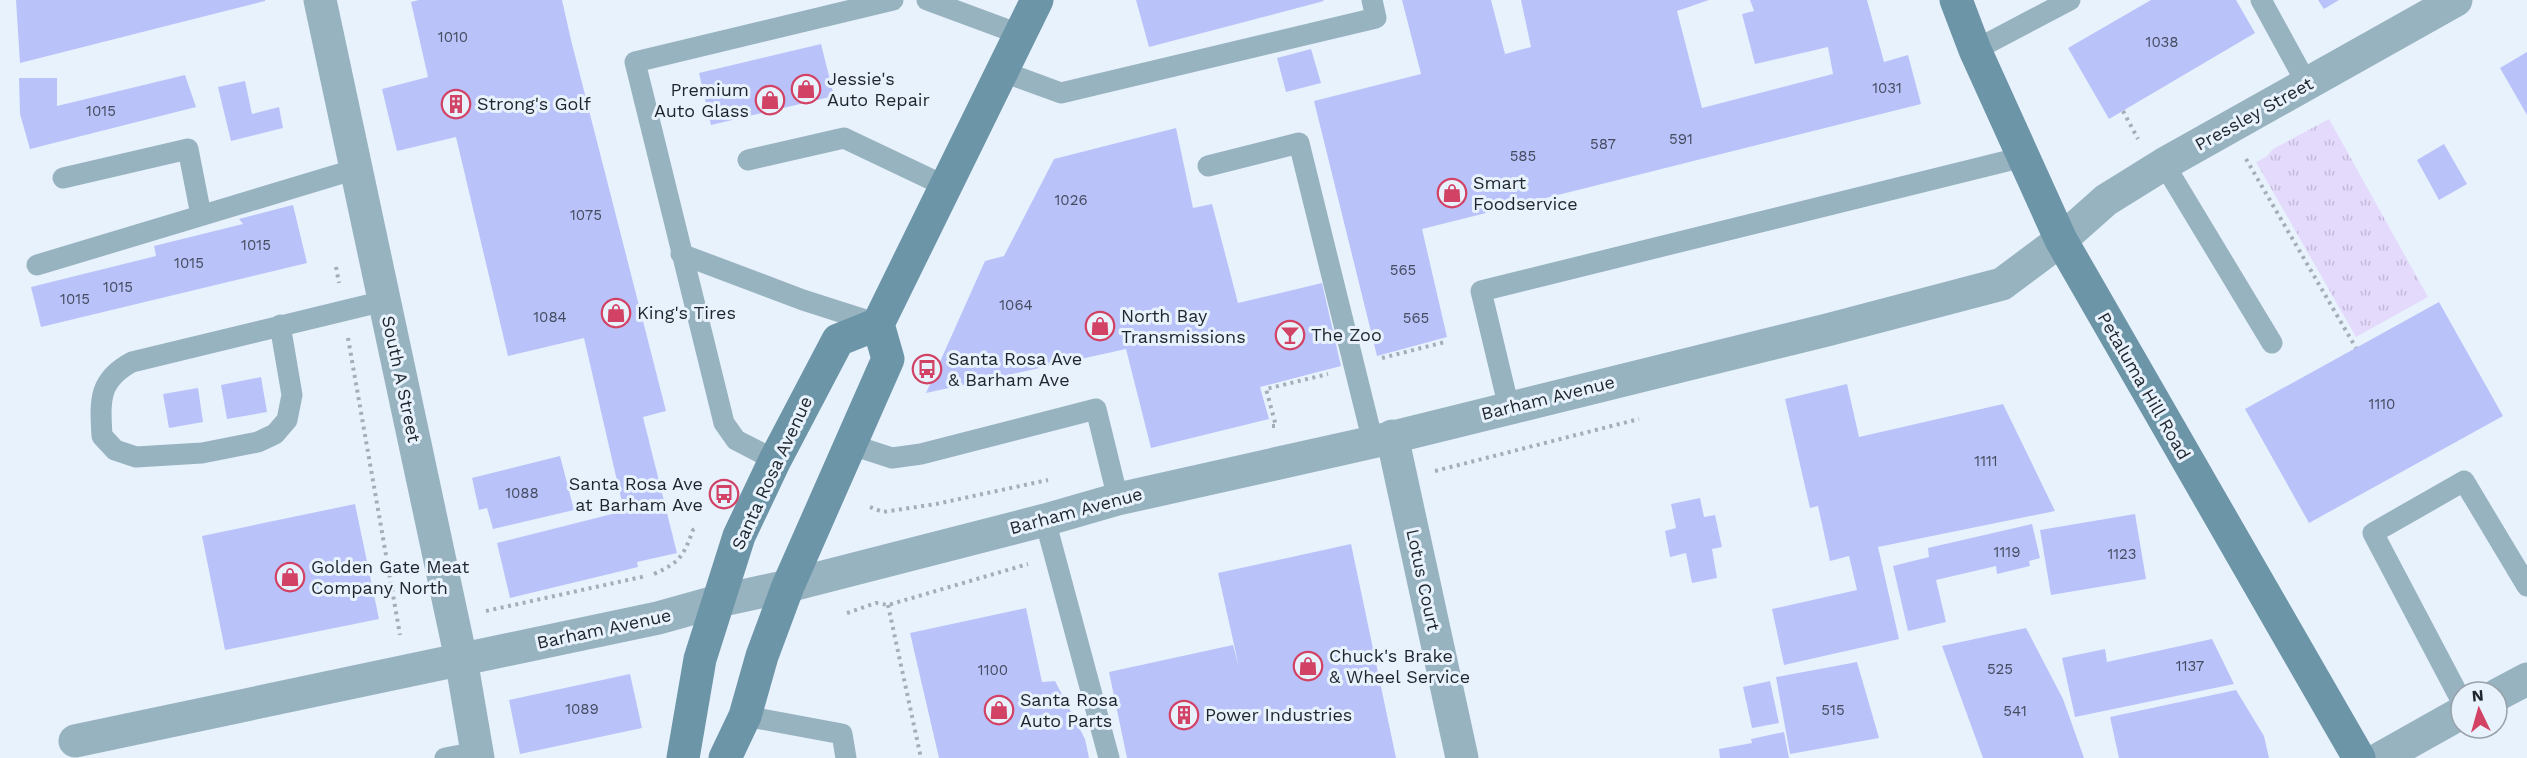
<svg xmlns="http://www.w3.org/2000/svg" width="2527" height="758" font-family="'Work Sans',sans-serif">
<defs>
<pattern id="grass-tufts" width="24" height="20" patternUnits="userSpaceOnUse" patternTransform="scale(1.5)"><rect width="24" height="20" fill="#e4dafc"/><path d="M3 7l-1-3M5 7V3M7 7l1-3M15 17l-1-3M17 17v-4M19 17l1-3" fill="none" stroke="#c3bbd8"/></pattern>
</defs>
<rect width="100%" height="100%" fill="#e8f2fd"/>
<path fill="url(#grass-tufts)" d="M2329 119 2428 297 2356 337 2256 162 2266 157 2273 149Z"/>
<path fill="#b9c3fa" d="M16 0H265V1L20 63Z
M419 0H562L571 40 666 411 643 417 677 553 637 562 638 567 510 598 497 543 624 511 584 338 508 356 456 137 397 151 382 89 428 77 411 2Z
M1136 0H1323L1324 1 1149 47Z
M1402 0H1491L1505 54 1531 47 1521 0H1709L1677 11 1702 108 1833 74 1828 47 1755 64 1742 14 1754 11 1750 0H1867L1884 62 1908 55 1921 104 1422 229 1447 337 1377 356 1314 101 1421 74Z
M2151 0H2236L2255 33 2109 119 2068 48Z
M2318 0H2339L2324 9Z
M821 44 834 96 711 125 699 73Z
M1311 49 1321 83 1286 92 1277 58Z
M2527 52V115L2500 68Z
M185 75 196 107 30 149 20 114 19 78H57V106Z
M245 81 252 114 279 107 283 128 231 141 218 87Z
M1176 128 1193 208 1212 204 1238 303 1322 283 1341 366 1260 387 1269 419 1151 448 1126 349 926 393 985 261 1004 256 1054 159Z
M2444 144 2467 184 2439 200 2417 160Z
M293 205 307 263 41 327 31 287 156 256 154 246 243 224 239 219Z
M2439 302 2503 416 2309 523 2245 409Z
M261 377 267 412 227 419 221 385Z
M1847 384 1859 437 2003 404 2055 511 1878 547 1899 639 1784 665 1772 609 1857 590 1849 556 1830 561 1818 506 1810 508 1785 399Z
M198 388 203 422 169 428 163 394Z
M560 456 574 510 493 529 487 508 479 510 472 478Z
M1700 498 1704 517 1715 515 1722 547 1712 549 1717 578 1692 583 1686 553 1670 557 1665 531 1676 528 1671 504Z
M355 504 379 619 225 650 202 536Z
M2135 514 2146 579 2051 595 2040 530Z
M2032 524 2040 558 2029 561 2030 566 1997 574 1996 566 1936 580 1946 622 1908 631 1893 566 1929 557 1928 548Z
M1351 544 1396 758H1127L1109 672 1233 645 1239 667 1218 573Z
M1026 608 1042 682 1055 681 1085 739 1089 758H939L910 633Z
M2026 628 2063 699 2084 758H1983L1942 646Z
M2212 639 2234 684 2075 717 2062 658 2105 649 2107 662Z
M1857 662 1879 738 1790 754 1776 677Z
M630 674 642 728 520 754 509 700Z
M1770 681 1779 723 1752 728 1743 687Z
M2236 690 2264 736 2269 758H2119L2110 717Z
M1784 732 1789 758H1720L1719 749 1752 743 1751 739Z"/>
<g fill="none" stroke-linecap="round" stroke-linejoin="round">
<path stroke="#a5aeb7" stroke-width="4" stroke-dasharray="3 4.5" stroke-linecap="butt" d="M2123 111 2138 139
M2246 159 2356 348
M336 267 339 283
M348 338 400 635
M1382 358 1445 342
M1272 426H1276L1266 389 1328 374
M1435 471 1639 419
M870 507 883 512 936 504 1048 480
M654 574C680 562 683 557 693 530L697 528
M888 605 921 758
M486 611 646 576
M847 613 876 603 888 605 1028 564"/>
<path stroke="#98b3c0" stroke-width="21" d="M927 0 1019 34
M2261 0 2307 84
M1975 50 2070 0
M1001 71 1061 93 1376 18 1372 0
M748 160 844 138 945 186
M2164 164 2272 343
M1208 166 1299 143 1373 442
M63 178 188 149 201 215
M681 254 803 300 878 324
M37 265 356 169
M280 325 292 395 287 420 275 434 258 442 202 453 136 457 115 450 102 436C100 401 98 380 132 362L384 301
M1509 408 1481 291 2023 157
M852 445 892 458 921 454 1096 409 1118 499
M775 460 736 440 724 423 635 62 893 0
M1045 520 1109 758
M2461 700 2373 533 2464 481 2527 586
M745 716 842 734 846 758
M445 758 477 752"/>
<path stroke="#98b3c0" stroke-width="33" d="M320 0 461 659 478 758
M1392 436 1462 758
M2497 695 2527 679
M75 741 658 618 719 601 788 586 1045 520 1118 499 1373 442 1827 330 2002 284 2061 240 2106 200 2164 164 2456 0
M2381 758 2461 713"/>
<path stroke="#6d95a8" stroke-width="33" d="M1956 0 1975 50 2061 240 2359 758
M683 758 700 659 739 536 775 460 838 340 878 324
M725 758 745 716 762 656 788 586 888 359 878 324 1037 0"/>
</g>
<defs>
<g id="shop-ring" transform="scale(1.5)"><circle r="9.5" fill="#e8f2fd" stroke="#d24265" stroke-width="1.5"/><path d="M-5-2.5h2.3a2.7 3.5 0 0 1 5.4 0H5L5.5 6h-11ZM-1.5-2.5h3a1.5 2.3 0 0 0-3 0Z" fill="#d24265"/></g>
<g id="building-ring" transform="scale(1.5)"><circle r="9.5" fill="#e8f2fd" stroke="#d24265" stroke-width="1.5"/><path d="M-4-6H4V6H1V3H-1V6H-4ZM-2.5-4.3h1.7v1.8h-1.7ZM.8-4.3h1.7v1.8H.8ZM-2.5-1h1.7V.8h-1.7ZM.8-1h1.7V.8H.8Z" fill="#d24265"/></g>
<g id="bar-ring" transform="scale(1.5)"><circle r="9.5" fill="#e8f2fd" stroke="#d24265" stroke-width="1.5"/><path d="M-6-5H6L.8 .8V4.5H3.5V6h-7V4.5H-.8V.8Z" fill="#d24265"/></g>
<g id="bus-ring" transform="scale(1.5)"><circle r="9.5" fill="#e8f2fd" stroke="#d24265" stroke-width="1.5"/><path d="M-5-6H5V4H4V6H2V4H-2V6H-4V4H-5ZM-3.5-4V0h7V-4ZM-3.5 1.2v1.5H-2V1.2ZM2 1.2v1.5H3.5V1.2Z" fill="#d24265"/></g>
</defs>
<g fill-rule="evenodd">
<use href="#shop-ring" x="806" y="89"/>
<use href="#shop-ring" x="770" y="100"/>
<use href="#building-ring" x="456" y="104"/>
<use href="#shop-ring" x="1452" y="193"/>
<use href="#shop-ring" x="616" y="313"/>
<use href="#shop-ring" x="1100" y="326"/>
<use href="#bar-ring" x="1290" y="335"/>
<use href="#bus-ring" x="927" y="369"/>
<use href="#bus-ring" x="724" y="494"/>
<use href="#shop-ring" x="290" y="577"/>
<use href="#shop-ring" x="1308" y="666"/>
<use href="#shop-ring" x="999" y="710"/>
<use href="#building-ring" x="1184" y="715"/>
</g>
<g text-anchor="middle" stroke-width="6" stroke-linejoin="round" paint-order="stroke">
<g font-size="15" fill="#464c60">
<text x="453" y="42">1010</text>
<text x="2162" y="47">1038</text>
<text x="1887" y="93">1031</text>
<text x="101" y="116">1015</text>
<text x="1681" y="144">591</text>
<text x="1603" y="149">587</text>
<text x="1523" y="161">585</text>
<text x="1071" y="205">1026</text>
<text x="586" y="220">1075</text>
<text x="256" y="250">1015</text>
<text x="189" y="268">1015</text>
<text x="1403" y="275">565</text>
<text x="118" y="292">1015</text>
<text x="75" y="304">1015</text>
<text x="1016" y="310">1064</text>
<text x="550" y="322">1084</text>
<text x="1416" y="323">565</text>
<text x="2382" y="409">1110</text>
<text x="1986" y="466">1111</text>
<text x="522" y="498">1088</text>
<text x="2007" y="557">1119</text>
<text x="2122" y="559">1123</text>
<text x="2190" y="671">1137</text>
<text x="2000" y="674">525</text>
<text x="993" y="675">1100</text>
<text x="582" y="714">1089</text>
<text x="1833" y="715">515</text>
<text x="2015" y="716">541</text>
</g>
<g font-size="18" fill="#1f252c" stroke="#e8f2fd" text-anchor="start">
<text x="827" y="85">Jessie's<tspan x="827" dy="21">Auto Repair</tspan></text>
<text x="749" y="96" text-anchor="end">Premium<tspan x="749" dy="21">Auto Glass</tspan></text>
<text x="477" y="110">Strong's Golf</text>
<text x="1473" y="189">Smart<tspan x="1473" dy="21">Foodservice</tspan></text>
<text x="637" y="319">King's Tires</text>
<text x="1121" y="322">North Bay<tspan x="1121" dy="21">Transmissions</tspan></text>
<text x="1311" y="341">The Zoo</text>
<text x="948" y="365">Santa Rosa Ave<tspan x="948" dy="21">&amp; Barham Ave</tspan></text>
<text x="703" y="490" text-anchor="end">Santa Rosa Ave<tspan x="703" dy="21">at Barham Ave</tspan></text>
<text x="311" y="573">Golden Gate Meat<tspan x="311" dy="21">Company North</tspan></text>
<text x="1329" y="662">Chuck's Brake<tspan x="1329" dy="21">&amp; Wheel Service</tspan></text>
<text x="1020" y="706">Santa Rosa<tspan x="1020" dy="21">Auto Parts</tspan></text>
<text x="1205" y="721">Power Industries</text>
</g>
<g font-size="18" fill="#1f252c" stroke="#e8f2fd">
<text transform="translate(2254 114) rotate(-29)" y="6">Pressley Street</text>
<text transform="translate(401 379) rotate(78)" y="6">South A Street</text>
<text transform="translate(2144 386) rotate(60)" y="6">Petaluma Hill Road</text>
<text transform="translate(1548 398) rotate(-14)" y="6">Barham Avenue</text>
<text transform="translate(772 473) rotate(-65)" y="6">Santa Rosa Avenue</text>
<text transform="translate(1076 511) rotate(-15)" y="6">Barham Avenue</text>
<text transform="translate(1423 580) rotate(78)" y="6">Lotus Court</text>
<text transform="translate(604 629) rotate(-12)" y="6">Barham Avenue</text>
</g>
</g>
<g transform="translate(2479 710) rotate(355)"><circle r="28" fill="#e8f2fd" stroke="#98a0a9" stroke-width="1.5"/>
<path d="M0-4.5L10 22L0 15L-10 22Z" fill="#d24265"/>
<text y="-9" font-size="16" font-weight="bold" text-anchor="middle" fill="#1f252c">N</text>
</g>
</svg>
